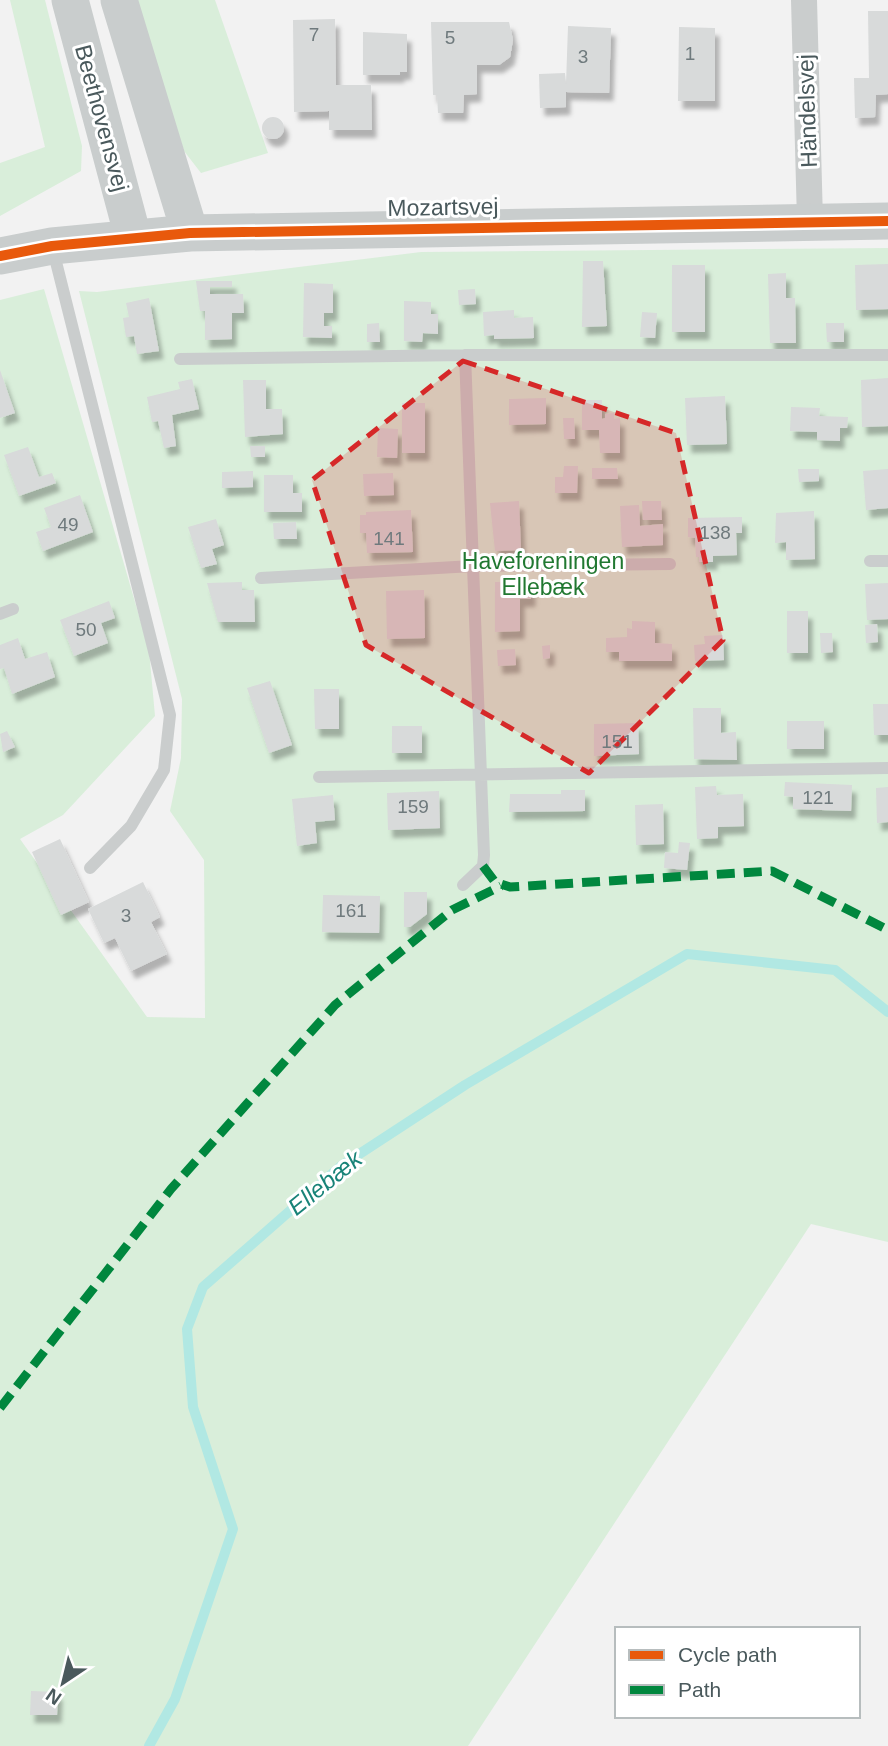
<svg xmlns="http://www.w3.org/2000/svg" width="888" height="1746" font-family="Helvetica,sans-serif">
<defs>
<filter id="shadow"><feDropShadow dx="4.5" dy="8" stdDeviation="2" flood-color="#0004"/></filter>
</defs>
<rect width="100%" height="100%" fill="#f2f2f2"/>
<path fill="#d9eeda" d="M10 0H45L82 146 81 171 0 216V163L45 147Z
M134 0H215L268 153 201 173 184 151Z
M888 248V1242L811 1224 468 1746H0V300L44 289 149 650 155 716 63 815 20 839 147 1017 205 1018 204 860 170 811 181 758 182 699 79 291 97 292 421 252Z"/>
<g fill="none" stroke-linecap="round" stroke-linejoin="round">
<path stroke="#b1e8e3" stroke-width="10" d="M149 1746 175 1699 233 1529 193 1407 187 1329 203 1287 341 1166 465 1085 687 954 835 970 888 1012"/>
</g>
<path fill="#d8dada" filter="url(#shadow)" d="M868 11H888V94L876 95 875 117 855 118 854 78H869Z
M335 19 336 85H371L372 130H329V111L294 112 293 20Z
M431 22H509L513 40 510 57 499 65H477V94L464 95 463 113H438L437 95H433Z
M568 26 611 28 609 93 566 92V107L540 108 539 74 565 73 566 84Z
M679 27 715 28V101H678Z
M363 32 407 34V72H400V75H363Z
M262 128a11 11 0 1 1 22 0a11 11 0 1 1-22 0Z
M583 261H603L607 326 582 327Z
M888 264V309L856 310 855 265Z
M672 265H705V332H672Z
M786 273V298H795L796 343H770L768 274Z
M196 281H232V287H210V294H243L244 313H232V339L205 340V311H200Z
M304 283 333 284V313H324V326H332V338L303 337Z
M475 289 476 304 459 305 458 290Z
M149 298 159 351 137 354 134 336 126 337 123 318 129 317 126 303Z
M404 301 431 302V314H438V334L423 333 422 342 404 341Z
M514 310V318L533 317 534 338 494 339V335L484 336 483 312Z
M642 312 657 313 655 338 640 337Z
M379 323 380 342H367V324Z
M826 323H844V342H827Z
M0 370 15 413 0 418Z
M888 378V426L862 427 861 380Z
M192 379 199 409 172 415 176 446 164 448 158 421 152 422 147 397 180 389 178 382Z
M243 380H266V409H282L283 434 245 437Z
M725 396 727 444 687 445 685 398Z
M546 398V424L509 425V399Z
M582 400H602V419L605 418V414L614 413V419L620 418V453H600L599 430H582Z
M402 403H425V453H402Z
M791 407 820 408 819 416 848 417 847 428H840V441L817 440V432L790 431Z
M563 418H574L575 439H564Z
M378 428 398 429 397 458 377 457Z
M250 446H265V457H251Z
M28 447 39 477 52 473 56 483 19 496 4 455Z
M564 466H578L577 493H555V477H563Z
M592 468H617L618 479H592Z
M798 469H819V481L799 482Z
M888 469V508L866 510 863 471Z
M253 471V487L222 488V472Z
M393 473 394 495 364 496 363 474Z
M264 475H293V493H302V512H264Z
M80 495 93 532 43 551 36 532 51 527 44 508Z
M519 501 521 550 495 551 490 503Z
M642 501H661L662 520H643Z
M639 505 640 526 663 524V545L622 547 620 506Z
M411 510 413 552 367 553 366 533H360V515H366V512Z
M814 511 815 559 786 560V542L775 543 776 513Z
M742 517V533H736L737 555 713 556V562H699V557H696L695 538 688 537V518Z
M216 519 224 545 212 549 217 564 201 568 188 527Z
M296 522 297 539H274L273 523Z
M531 581V599H520V631L495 632V582Z
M242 582V590H254L255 622H218L207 583Z
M888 583V619L867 620 865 584Z
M424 590 425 638 387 639 386 591Z
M109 601 115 618 101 623 108 643 74 656 60 620Z
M787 611H808V653H787Z
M632 621 655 622V643L672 644V661H619V652H606V638L627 637V628L632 629Z
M877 624 878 642 866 643 865 625Z
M820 633H832L833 652 821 653Z
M723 635 724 660 695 661 694 645 705 644 704 636Z
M18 638 25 659 47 652 55 677 12 694 4 668 0 669V645Z
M550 645V658L543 659 542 646Z
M515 649 516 665 498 666 497 650Z
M270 681 292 745 269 753 247 688Z
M314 689H339V729H315Z
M873 704H888V735H874Z
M693 708H721V733L736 732 737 760 694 759Z
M787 721H824V749H787Z
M638 723 639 754 594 756V724Z
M392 726H422V753H392Z
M7 731 15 747 3 752 0 734Z
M785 782 852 785 851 811 793 809V797L784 796Z
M716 786 717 795 743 794 744 826 718 827V838L697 839 695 787Z
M888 787V822L877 823 876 788Z
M561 790H585V811L509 812 510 794H561Z
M439 791 440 828 388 830 387 793Z
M333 795 335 820 315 822 317 843 297 846 292 799Z
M663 804 664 844 636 845 635 805Z
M60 839 89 902 61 915 32 852Z
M679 842 690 843 687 870 664 868 665 852 678 853Z
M143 882 160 917 151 922 167 954 131 971 115 938 104 943 88 909Z
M404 892H427V914L410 927H404Z
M323 895 380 896 379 933 322 932Z
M31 1691 58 1692 57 1715H30Z"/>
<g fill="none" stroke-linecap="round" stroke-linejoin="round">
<path stroke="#cacdcd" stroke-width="12" d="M53 250 170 715 164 770 131 826 90 868
M180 359 465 355H888
M870 561H888
M261 578 473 566 670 564
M0 614 13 609
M319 777 888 768
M463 885 483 866 484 855 465 355"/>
<path stroke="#cacdcd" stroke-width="26" d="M804 0 810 221"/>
<path stroke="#c9cdcd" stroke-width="37" d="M70 0 133 237
M119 0 190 233
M0 256 52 246 190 233 888 221"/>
<path stroke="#00873e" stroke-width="9" stroke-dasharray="18 9" stroke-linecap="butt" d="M483 866 495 882 510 887 772 871 888 930
M0 1408 171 1189 335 1005 452 910 501 886"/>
<g stroke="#fff" stroke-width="15">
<path id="cycleway" d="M0 256 52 246 190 233 888 221"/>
</g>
<use href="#cycleway" stroke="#e8590c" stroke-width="10"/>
</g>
<path fill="#d62828" fill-opacity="0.2" stroke="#d62828" stroke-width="5" stroke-dasharray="14 9" stroke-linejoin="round" d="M463 361 676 433 723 640 589 773 366 645 312 480Z"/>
<g text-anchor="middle" stroke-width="6" stroke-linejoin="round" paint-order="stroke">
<g font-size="19" fill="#6f7a7d">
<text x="314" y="41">7</text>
<text x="450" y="44">5</text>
<text x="690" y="60">1</text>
<text x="583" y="63">3</text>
<text x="68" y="531">49</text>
<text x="715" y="539">138</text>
<text x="389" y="545">141</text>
<text x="86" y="636">50</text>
<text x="617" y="748">151</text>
<text x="818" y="804">121</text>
<text x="413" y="813">159</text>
<text x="351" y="917">161</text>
<text x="126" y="922">3</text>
</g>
<g font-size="23" fill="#4a595c" stroke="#fff">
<text transform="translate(807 111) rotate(-92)" y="8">Händelsvej</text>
<text transform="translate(102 118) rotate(75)" y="8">Beethovensvej</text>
<text transform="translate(443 207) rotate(-1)" y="8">Mozartsvej</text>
</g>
<g font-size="23" fill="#217831" stroke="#fff">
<text x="543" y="569">Haveforeningen<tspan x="543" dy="26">Ellebæk</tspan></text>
</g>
<g font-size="24" font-style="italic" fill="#188378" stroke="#fff">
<text transform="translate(325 1183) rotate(-39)" y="8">Ellebæk</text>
</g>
</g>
<rect x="615" y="1627" width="245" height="91" fill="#ffffff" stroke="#b7bdbe" stroke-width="2"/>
<rect x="629" y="1650" width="35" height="10" fill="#e8590c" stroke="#b7bdbe" stroke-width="2"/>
<text x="678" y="1662" font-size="21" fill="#4a595c">Cycle path</text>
<rect x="629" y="1685" width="35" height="10" fill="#00873e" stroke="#b7bdbe" stroke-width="2"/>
<text x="678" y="1697" font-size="21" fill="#4a595c">Path</text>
<g transform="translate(63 1683) rotate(215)" stroke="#ffffff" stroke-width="5" paint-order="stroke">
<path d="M0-5L12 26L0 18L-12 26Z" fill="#4a595c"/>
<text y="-10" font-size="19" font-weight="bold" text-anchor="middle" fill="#4a595c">N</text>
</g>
</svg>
